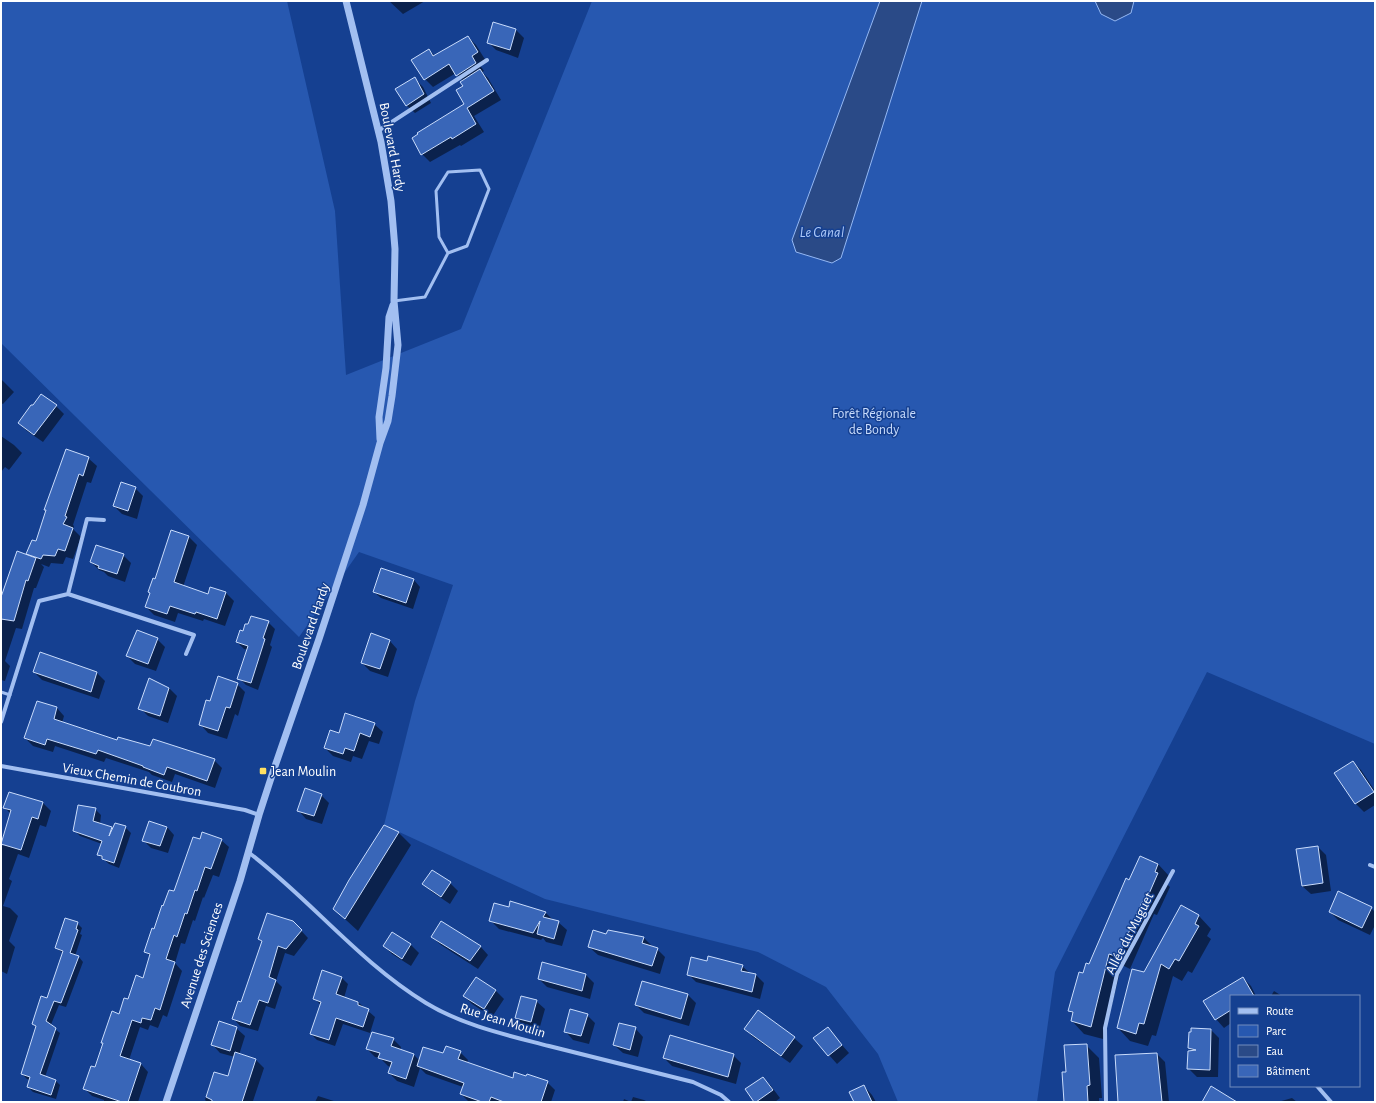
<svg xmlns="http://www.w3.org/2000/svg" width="1376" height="1103" font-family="'Alegreya Sans',sans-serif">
<rect width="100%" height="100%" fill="#154091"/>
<path fill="#2758b0" d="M1 1H287L335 211 346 375 461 329 592 1H1375V744L1207 672 1055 972 1037 1102H898L878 1054 826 987 758 952 545 899 384 825 415 701 453 585 359 552 299 637 1 343Z"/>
<path fill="#2a4a87" stroke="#94b8f4" d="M880 1H922L841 258 832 263 796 252 792 240Z
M1095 1H1134L1131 13 1115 21 1101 14Z"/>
<path fill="#0007" d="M389 1H425L403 14Z
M493 23 516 30 524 38 518 58 496 50 488 42Z
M468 37 476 45 486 61 479 64 484 71 482 72 488 78 501 100 474 116 484 132 461 146 460 145 430 162 422 154 466 104 463 81 456 73 433 87 425 79 429 50 435 56Z
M415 79 423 87 431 103 415 113 406 105Z
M1 379 14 392 3 404 1 403Z
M56 406 64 414 43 442 27 431 19 423Z
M1 436 14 445 22 453 9 470 5 467 1 472Z
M88 458 97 466 91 483 87 482 73 525 74 526 73 529 81 537 73 559 66 557 63 564 51 563 49 567 41 564 44 567 36 588H34L22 629 16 628 5 661 10 666 5 681 1 680V599L31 557 28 554 37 543 46 511 45 510Z
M135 488 143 496 137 519 122 514 114 506Z
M172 531 189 537 197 545 183 587 208 595 226 593 234 601 225 626 204 619 203 621 178 613 175 622 154 615 146 607Z
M123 555 131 563 125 582 108 576 104 572 99 570 91 562Z
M414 580 420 587 413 609 381 598 374 592Z
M268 622 275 629 270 645 272 647 258 690 246 685 239 678 248 650 244 649 237 642Z
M157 639 165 647 156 671 135 664 127 656Z
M389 640 397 649 388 677 370 671 362 663Z
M34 672 97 673 105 681 99 699 42 680Z
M237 684 245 692 238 716 235 714 227 739 208 733 200 724 210 702Z
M169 688 177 696 168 723 148 716 140 708Z
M57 708 64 716 62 723 118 742 214 760 222 768 215 788 175 774 172 782 152 775 149 772 106 758 104 762 55 746 53 752 33 746 25 738Z
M374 724 383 732 379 744 369 741 362 759 353 756 351 762 333 756 325 748 339 734Z
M1353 762 1361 770 1375 791V805L1364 812 1356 804 1335 773Z
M321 795 329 803 322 824 306 819 298 810Z
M22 796 43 803 51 811 46 827 40 825 29 858 18 854 9 879 12 881 3 906 10 908 18 916 9 941 15 947 7 974 1 971V845L4 846 1 843 11 814 4 807Z
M95 809 101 815 100 824 113 829 125 827 131 833 119 868 109 864 98 854 102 844 80 836 74 830Z
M385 826 399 833 411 845 358 931 334 909Z
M167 827 174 835 168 853 151 848 143 840Z
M221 840 229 847 219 877 213 875 204 898 203 897 195 921 193 920 185 944 181 943 175 963 182 971 167 1017 163 1015 158 1028 150 1025 148 1030 140 1027 129 1060 141 1064 148 1072 138 1102H104V1100L92 1096 84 1088 96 1068 104 1044 102 1042 143 979 150 956 145 951 164 907 175 893 200 841Z
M1318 847 1326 855 1331 891 1311 894 1302 886Z
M1140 857 1158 864 1170 877 1167 884 1170 887 1157 915 1154 914 1130 969 1122 965 1103 1039 1084 1034 1072 1021 1074 1015 1069 1010 1084 974 1090 965Z
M432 871 450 883 458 891 450 904 432 892 424 884Z
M511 902 546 913 554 921 558 922 567 930 562 946 546 942 543 938 541 940 499 929 491 921 509 908Z
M1181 906 1199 916 1211 929 1207 936 1211 939 1192 973 1188 971 1182 981 1173 976 1156 1036 1152 1035 1148 1046 1130 1041 1118 1028 1144 973Z
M1371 908 1375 912V925L1370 935 1338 920 1330 912Z
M293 922 308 938 294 956 285 953 276 981 282 987 275 1009 266 1006 258 1031 240 1026 233 1018 242 1003 263 943 259 939Z
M77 923 82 928 80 934 82 935 75 956 79 957 83 962 66 1007 59 1005 50 1027 55 1029 60 1033 45 1077 55 1080 60 1085 56 1099 33 1092 28 1087 30 1080 27 1079 22 1074 37 1028 33 1024 48 1000 63 953 56 948Z
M608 931 644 938 652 946 657 949 665 957 660 974 598 955 589 947 607 935Z
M392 933 411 945 419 953 411 966 392 954 384 946Z
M432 937 480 946 488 955 478 969 441 945Z
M543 963 586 975 594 983 590 999 547 987 539 979Z
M708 963 742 966 751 974 756 975 764 983 760 999 696 982 688 974Z
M342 978 348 984 344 998 358 1002 375 1017 370 1033 343 1024 335 1046 317 1040 311 1034 321 1005 314 998Z
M476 978 496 991 504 999 492 1017 472 1004 464 996Z
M1243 978 1251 986 1256 996H1231V1023L1224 1028 1216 1019Z
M643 982 688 995 696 1003 689 1026 644 1013 636 1005Z
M1274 991 1282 996H1271Z
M536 1001 545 1009 539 1030 524 1026 516 1018Z
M587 1015 595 1023 589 1044 573 1040 565 1031Z
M236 1028 245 1036 239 1055 256 1060 264 1068 253 1101 256 1102H207L205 1100 214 1073 228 1077 235 1057 220 1053 212 1044Z
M635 1028 643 1037 638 1057 623 1053 614 1045Z
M827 1028 849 1053 837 1064 829 1055Z
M745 1029 794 1038 803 1046 790 1063 753 1037Z
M1211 1030 1219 1038 1218 1077H1197L1188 1068 1193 1051 1189 1048Z
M393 1039 401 1047 400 1051 414 1055 420 1061 460 1052 468 1060 467 1063 513 1079 547 1082 555 1090 551 1102H469L461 1094 463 1087 426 1074 420 1068 414 1087 397 1081 389 1073 391 1067 388 1066 380 1058 375 1057 367 1049Z
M1086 1045 1099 1058 1102 1098H1099V1102H1065L1067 1073Z
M1157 1054 1165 1062 1169 1102H1119Z
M733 1055 741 1063 736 1084 672 1066 664 1058Z
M763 1078 771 1086 780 1098 775 1102H755Z
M864 1086 872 1095 876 1102H855Z
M318 1096 337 1102H315Z
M633 1097 644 1100 648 1102H623L624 1099 631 1102Z
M1292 1098 1297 1102H1278Z"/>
<path fill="#3966b8" stroke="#c9dcfc" d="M493 22 516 29 510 50 487 43Z
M468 36 478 52 472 56 476 63 456 76 449 64 424 80 411 60 429 49 433 56Z
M480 69 494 91 467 108 476 124 452 139 451 137 421 155 412 138 418 134 417 133 464 104 456 90 463 86 460 82Z
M415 77 424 94 406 106 395 89Z
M41 394 57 405 34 435 18 423 31 405H33Z
M66 449 89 457 83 476 79 474 65 516 67 517 63 524 73 528 65 551 58 549 55 556 43 555 41 559 26 554 32 540 36 541 46 510H44Z
M121 482 136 487 128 511 113 506Z
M171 530 189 536 174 582 208 594 210 587 226 592 217 619 196 612 195 614 170 606 167 614 145 607 150 593 148 592 153 578 155 579Z
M96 545 124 554 117 574 98 568 99 566 90 562Z
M17 551 36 558 28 581 26 580 14 621 1 619V597Z
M381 568 414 579 406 603 373 592Z
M251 616 269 621 263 638 265 639 251 683 237 679 248 646 236 642 240 630 243 631 245 624H248Z
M137 630 158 638 148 664 126 656Z
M371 633 390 640 380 669 361 663Z
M40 652 97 672 91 692 33 672Z
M218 676 238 683 230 708 226 707 218 731 199 725 206 700 210 701Z
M149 678 169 688 160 716 138 709Z
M37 701 57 707 54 719 117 740 118 737 150 746 153 739 215 759 207 781 167 767 164 775 143 767V766L98 750 96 754 47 739 45 745 24 738Z
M345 713 375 723 370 737 360 733 354 751 345 748 343 754 324 748 330 730 339 733Z
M1353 761 1374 792 1355 804 1334 773Z
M305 788 322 794 314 816 297 811Z
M9 792 43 802 38 819 32 817 21 850 1 844 11 810 3 808Z
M78 805 96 808 93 821 112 827 109 836 115 823 126 826 114 863 102 859V856L97 855 102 841 73 831Z
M149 821 167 827 160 846 142 841Z
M384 825 399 832 345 919 333 909 349 880Z
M202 832 222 839 211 869 205 867 197 891 195 890 187 914 185 913 177 937 174 935 166 959 175 962 160 1010 155 1008 151 1020 142 1018 141 1023 132 1020 120 1056 141 1063 128 1102H122L83 1089 91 1066 95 1067 103 1043H101L112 1011 119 1014 124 998 128 999 136 975 143 978 150 954 144 952 152 928 154 929 162 905 163 906 169 890 174 891 193 837 200 839Z
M1318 846 1323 883 1302 886 1296 849Z
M1140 856 1158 864 1155 872 1158 873 1145 903 1142 902 1118 957 1109 954 1091 1027 1071 1021 1073 1012 1068 1011 1079 972 1083 973 1086 963 1089 964 1126 878 1129 880Z
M432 870 451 882 441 897 422 884Z
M1338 891 1372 907 1362 928 1329 912Z
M510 901 546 912 543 917 559 921 554 939 537 934 540 921 533 933 489 921 494 903 509 907Z
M1181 905 1199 915 1195 924 1199 926 1179 961 1175 959 1169 969 1161 964 1144 1024 1139 1023 1136 1034 1117 1028 1132 969 1144 972Z
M267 913 293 921 302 930 286 949 278 946 269 977 276 980 268 1003 259 1000 250 1025 232 1019 238 1001 241 1002 262 941 258 939Z
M65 918 78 922 76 929 78 930 70 953 79 956 61 1003 54 1001 46 1021 56 1028 40 1074 56 1080 51 1095 27 1087 30 1077 21 1074 36 1026 32 1024 41 996 47 998 63 951 55 948Z
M441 921 481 946 470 961 431 937Z
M593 930 606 934 608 930 644 937 642 943 658 948 652 966 588 947Z
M392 932 411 944 402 959 383 946Z
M708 956 743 965 741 971 756 974 752 992 687 975 691 957 707 961Z
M542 962 586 974 582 991 538 979Z
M322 970 342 977 336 994 358 1002V1005L369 1009 363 1027 336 1018 329 1040 310 1034 321 1002 313 999Z
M476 977 496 990 484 1009 463 996Z
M1243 977 1254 996H1231V1010L1215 1020 1203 1001Z
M642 981 688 994 681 1019 635 1005Z
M521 996 537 1000 531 1022 515 1018Z
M570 1009 588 1014 581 1036 564 1032Z
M758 1010 795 1037 781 1056 744 1029Z
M219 1021 237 1027 230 1051 211 1045Z
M619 1023 636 1027 630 1050 613 1045Z
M828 1027 842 1045 828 1056 813 1038Z
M1191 1028 1211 1029 1210 1070 1187 1069 1188 1051 1196 1050 1188 1048 1189 1032H1191Z
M372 1032 394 1038 391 1046 414 1054 406 1079 388 1073 392 1062 378 1058 380 1053 366 1049Z
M670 1035 734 1054 728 1077 663 1058Z
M1087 1044 1090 1085 1087 1086 1088 1102H1064L1062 1072H1066L1064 1045Z
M446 1046 461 1051 458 1059 513 1078 514 1072 526 1076 527 1074 548 1081 541 1102H504L491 1097 489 1102H482L460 1094 464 1083 417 1066 423 1047 443 1053Z
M235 1052 256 1059 242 1102H212V1100L206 1097 214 1072 228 1076Z
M1157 1053 1162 1102H1118L1115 1055Z
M763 1077 773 1090 756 1102H754L745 1089Z
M864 1085 872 1102H854L849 1092Z
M1211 1086 1237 1102H1202Z"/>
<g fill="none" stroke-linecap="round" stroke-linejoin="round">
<path stroke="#a2bff1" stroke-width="3" d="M394 301 425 297 448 253 467 246 489 189 480 170 448 172 436 191 439 237 448 253
M1 692 10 695"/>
<path stroke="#a2bff1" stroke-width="4" d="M378 131 487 60
M68 594 194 635 186 654
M68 594 87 519 104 520
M1 722 39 601 68 594
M1 766 245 810 259 815
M248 852C310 899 359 962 426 1003 464 1026 507 1035 549 1046 597 1058 645 1070 693 1082L721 1095 729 1102
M1370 865 1375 867
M1317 1086 1331 1102
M1106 1102 1105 1028 1117 974 1173 871"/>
<path stroke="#a2bff1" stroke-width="7" d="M380 439 379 417 386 368 389 317 393 305
M166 1102 240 881 259 815 274 769 319 639 363 505 380 443 388 421 392 396 398 345 394 301 395 249 391 201 381 142 346 1"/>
</g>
<rect fill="#ffe062" stroke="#154091" stroke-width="1.5" x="259" y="767" width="8" height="8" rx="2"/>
<g text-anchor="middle" stroke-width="3" stroke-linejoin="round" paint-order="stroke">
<g font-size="14" fill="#fff" stroke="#154091">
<text transform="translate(393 147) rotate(79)" y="5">Boulevard Hardy</text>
<text transform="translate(310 626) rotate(-71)" y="5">Boulevard Hardy</text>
<text transform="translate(132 779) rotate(10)" y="5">Vieux Chemin de Coubron</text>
<text transform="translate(1129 933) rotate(-63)" y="5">Allée du Muguet</text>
<text transform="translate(201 955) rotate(-72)" y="5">Avenue des Sciences</text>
<text transform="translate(503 1020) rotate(17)" y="5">Rue Jean Moulin</text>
</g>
<g font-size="14" fill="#c9dcfc" stroke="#154091">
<text x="874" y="418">Forêt Régionale<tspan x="874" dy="16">de Bondy</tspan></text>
</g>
<g font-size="14" fill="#fff" stroke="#154091" text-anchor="start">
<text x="271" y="776">Jean Moulin</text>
</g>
<g font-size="15" font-style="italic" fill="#aec9f8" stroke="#154091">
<text x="822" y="237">Le Canal</text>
</g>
</g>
<rect width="1376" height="1103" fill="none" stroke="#ffffff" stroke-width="4"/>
<rect x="1230" y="995" width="130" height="92" fill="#154091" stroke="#738cbd"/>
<rect x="1238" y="1008" width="20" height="6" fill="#a2bff1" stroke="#738cbd"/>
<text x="1266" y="1015" font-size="12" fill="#ffffff">Route</text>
<rect x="1238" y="1025" width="20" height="12" fill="#2758b0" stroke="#738cbd"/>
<text x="1266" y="1035" font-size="12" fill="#ffffff">Parc</text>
<rect x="1238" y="1045" width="20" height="12" fill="#2a4a87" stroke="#738cbd"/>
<text x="1266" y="1055" font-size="12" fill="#ffffff">Eau</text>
<rect x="1238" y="1065" width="20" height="12" fill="#3966b8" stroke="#738cbd"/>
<text x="1266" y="1075" font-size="12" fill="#ffffff">Bâtiment</text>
</svg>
